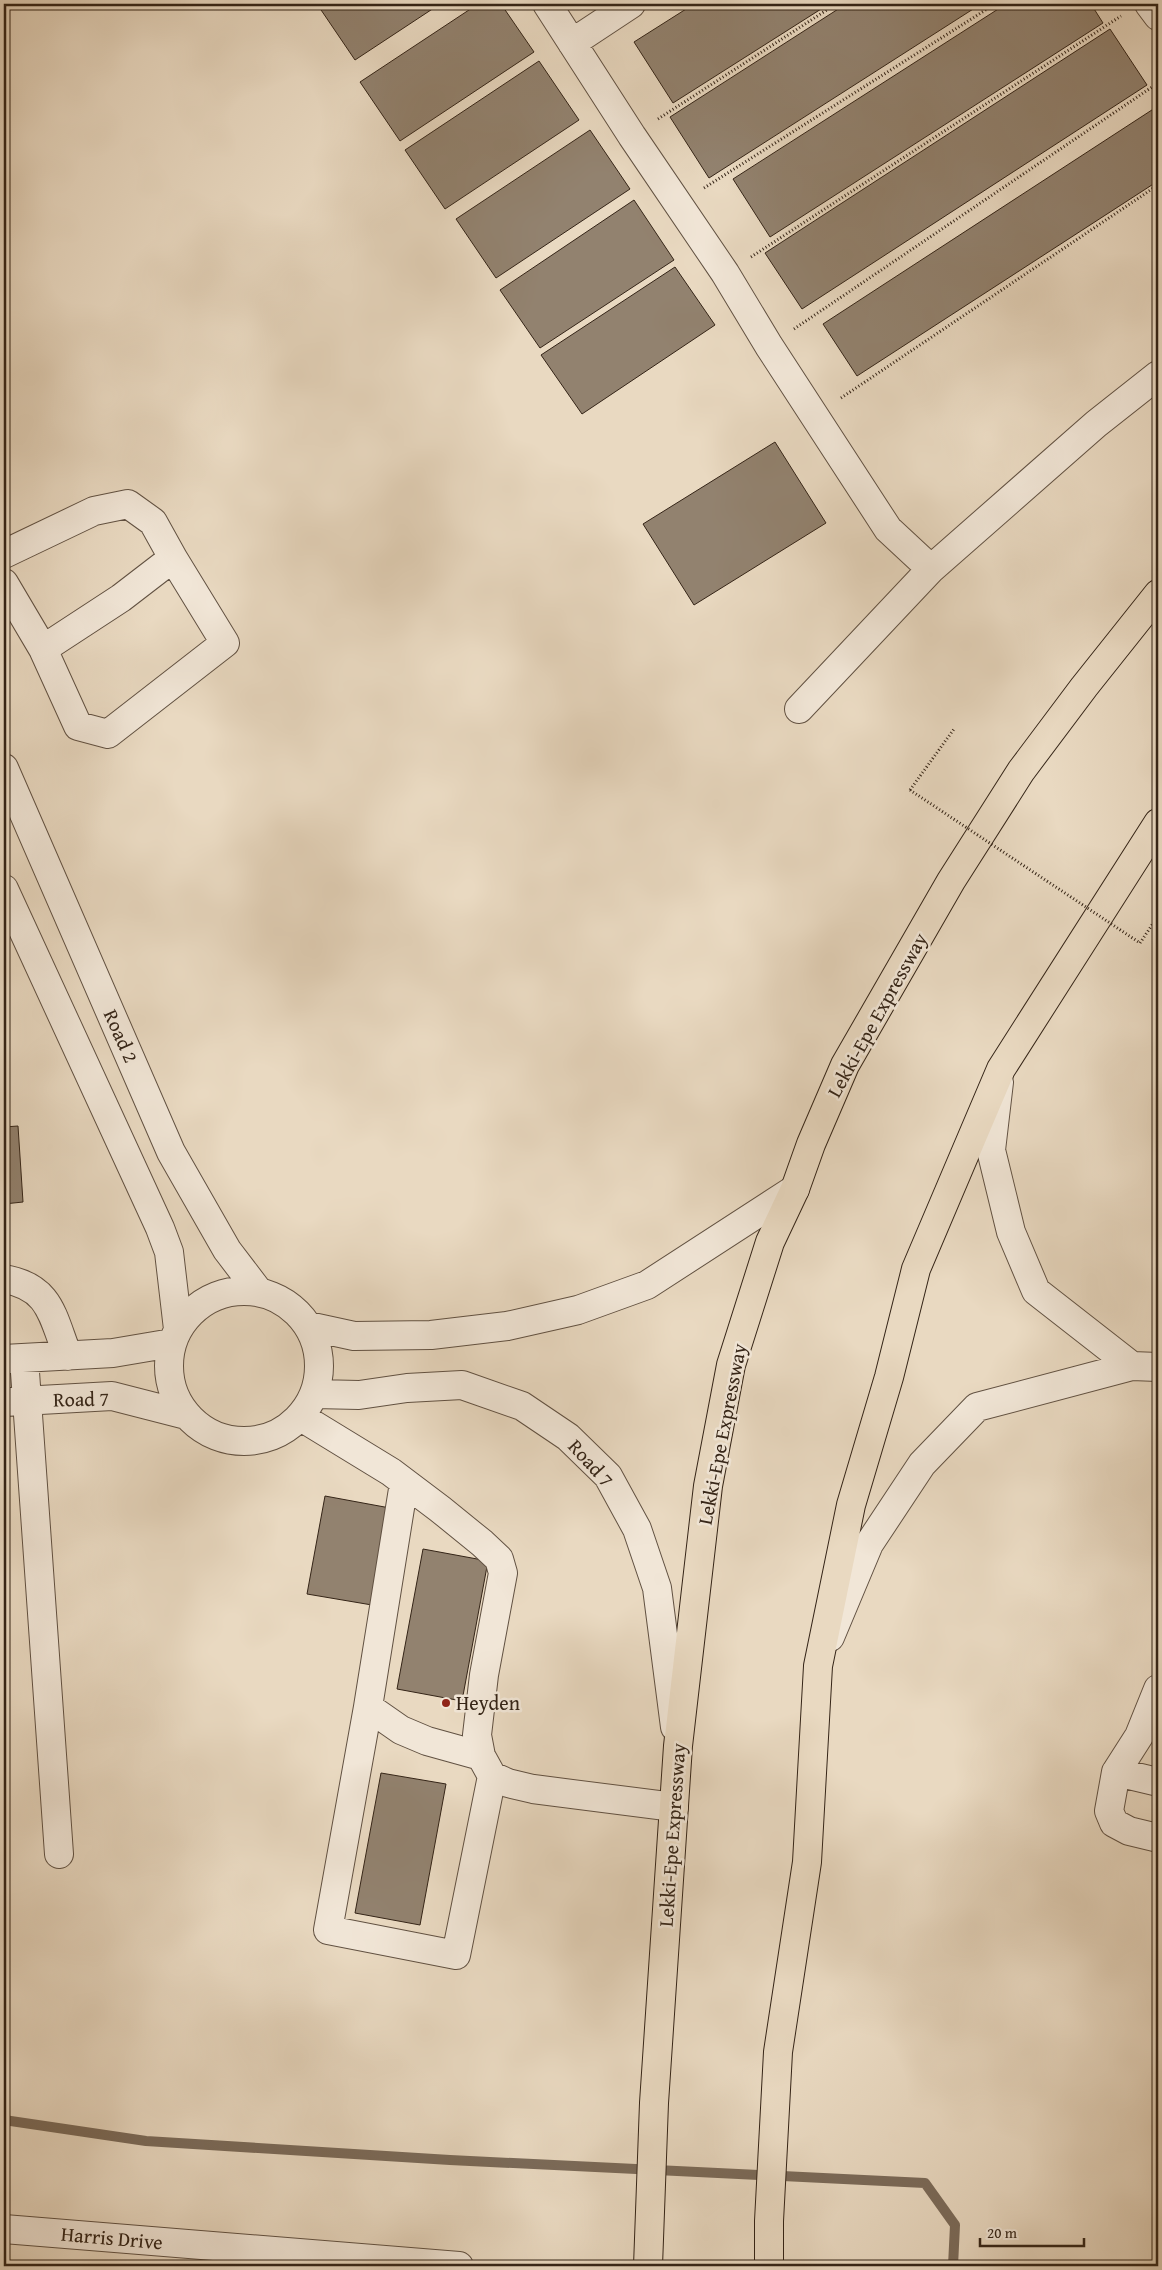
<svg xmlns="http://www.w3.org/2000/svg" width="1162" height="2270" font-family="'Gentium Book Plus',serif">
<rect width="100%" height="100%" fill="#e9d9c1"/>
<filter id="stains"><feTurbulence type="fractalNoise" baseFrequency=".004" numOctaves="4"/><feColorMatrix values="0 0 0 0 .2 0 0 0 0 .09 0 0 0 0 .02 0 0 0 .5 -.17"/></filter>
<radialGradient id="worn" r=".72"><stop offset=".6" stop-color="#630" stop-opacity="0"/><stop offset="1" stop-color="#630" stop-opacity=".3"/></radialGradient>
<g fill="none" stroke-linecap="round" stroke-linejoin="round">
<path stroke="#7b6b5a" stroke-width="10" d="M4 2120 146 2141 450 2160 925 2183 955 2225 953 2266"/>
</g>
<path fill="#92826f" stroke="#342417" d="M317 4H440L355 60Z
M478 4H501L534 52 400 141 360 82Z
M694 4H829L673 103 634 42Z
M846 4H981L709 178 670 117Z
M1006 4H1091L1103 23 770 237 733 179Z
M1110 29 1147 85 802 309 765 253Z
M539 61 579 120 445 209 405 150Z
M1158 106V181L857 376 823 324Z
M590 130 630 189 496 278 456 219Z
M634 200 674 260 540 348 500 290Z
M675 267 715 325 582 414 541 355Z
M775 442 826 523 694 605 643 524Z
M18 1126 23 1202 4 1204V1127Z
M325 1496 390 1508 372 1605 307 1594Z
M423 1549 488 1561 462 1701 397 1689Z
M381 1773 446 1784 420 1925 355 1913Z"/>
<g fill="none" stroke-linecap="round" stroke-linejoin="round">
<g stroke="#615142" stroke-width="30">
<path id="minor" d="M547 4 632 136 725 273 769 346 888 529 931 569
M1149 4 1158 16
M572 43 631 4
M4 554 94 511 128 504 153 522 173 558 121 598 43 649 4 583
M43 649 78 726 108 734 225 643 173 558
M799 709 931 569 1096 424 1158 375
M4 768 171 1152 227 1250 259 1292
M4 889 160 1228 169 1252 178 1329
M999 1082 991 1150 1011 1232 1036 1291 1132 1366
M4 1279C51 1287 52 1316 68 1356
M169 1366a75 75 0 1 1 150 0a75 75 0 1 1-150 0Z
M308 1326 354 1336 431 1335 507 1326 578 1310 647 1285 795 1189
M24 1358 59 1854
M4 1359 113 1353 172 1343
M315 1394 359 1395 407 1388 462 1385 522 1406 568 1437 608 1476 637 1529 657 1588 675 1727
M4 1402 112 1396 186 1415
M301 1417 391 1472 440 1509 482 1543 499 1559 503 1573 484 1675 477 1735 481 1756 492 1776 508 1783 533 1789 674 1807
M404 1483 368 1707 328 1930 456 1955 492 1776
M830 1637 869 1544 922 1464 977 1407 1132 1366 1158 1367
M1158 1689 1139 1736 1116 1772 1109 1811 1114 1823 1129 1831 1158 1838
M368 1707 401 1730 427 1741 481 1756
M1116 1772 1158 1782
M4 2229 459 2266"/>
</g>
<g stroke="#342417" stroke-width="30">
<path id="highway" d="M648 2266 654 2103 678 1746 708 1486 731 1365 770 1242 795 1189 811 1144 845 1065 951 881 1021 771 1084 687 1158 594
M769 2266V2221L778 2052 807 1862 818 1666 851 1505 889 1377 916 1269 1001 1069 1158 823"/>
</g>
<path stroke="#342417" stroke-width="3" stroke-dasharray="1 2.5" stroke-linecap="butt" d="M658 119 836 4
M704 188 995 4
M751 257 1121 16
M794 329 1158 83
M841 398 1158 185
M910 790 954 729
M1140 943 1158 916"/>
<use href="#minor" stroke="#f1e6d7" stroke-width="28"/>
<use href="#highway" stroke="#e9d9c1" stroke-width="28"/>
<path stroke="#342417" stroke-width="3" stroke-dasharray="1 2.5" stroke-linecap="butt" d="M910 790 1140 943"/>
</g>
<circle fill="#8f2418" stroke="#f1e6d7" stroke-width="2" cx="446" cy="1703" r="5"/>
<g text-anchor="middle" stroke-width="5" stroke-linejoin="round" paint-order="stroke">
<g font-size="20" fill="#342417" stroke="#f1e6d7">
<text transform="translate(877 1015) rotate(-61)" y="7">Lekki-Epe Expressway</text>
<text transform="translate(121 1036) rotate(66)" y="7">Road 2</text>
<text transform="translate(81 1399) rotate(-1)" y="7">Road 7</text>
<text transform="translate(722 1434) rotate(-79)" y="7">Lekki-Epe Expressway</text>
<text transform="translate(591 1463) rotate(48)" y="7">Road 7</text>
<text transform="translate(672 1835) rotate(-86)" y="7">Lekki-Epe Expressway</text>
<text transform="translate(112 2238) rotate(5)" y="7">Harris Drive</text>
</g>
<g font-size="20" fill="#342417" stroke="#f1e6d7" text-anchor="start">
<text x="456" y="1710">Heyden</text>
</g>
</g>
<rect width="1162" height="2270" fill="none" stroke="#e9d9c1" stroke-width="20"/>
<rect x="5" y="5" width="1152" height="2260" fill="none" stroke="#342417" stroke-width="2.5"/>
<rect x="10" y="10" width="1142" height="2250" fill="none" stroke="#342417"/>
<path d="M980 2238v8h104v-8" fill="none" stroke="#342417" stroke-width="2.5"/>
<text x="987" y="2238" font-size="15" fill="#342417" stroke="#f1e6d7" stroke-width="4" paint-order="stroke">20 m</text>
<rect width="100%" height="100%" filter="url(#stains)"/>
<rect width="100%" height="100%" fill="url(#worn)"/>
</svg>
